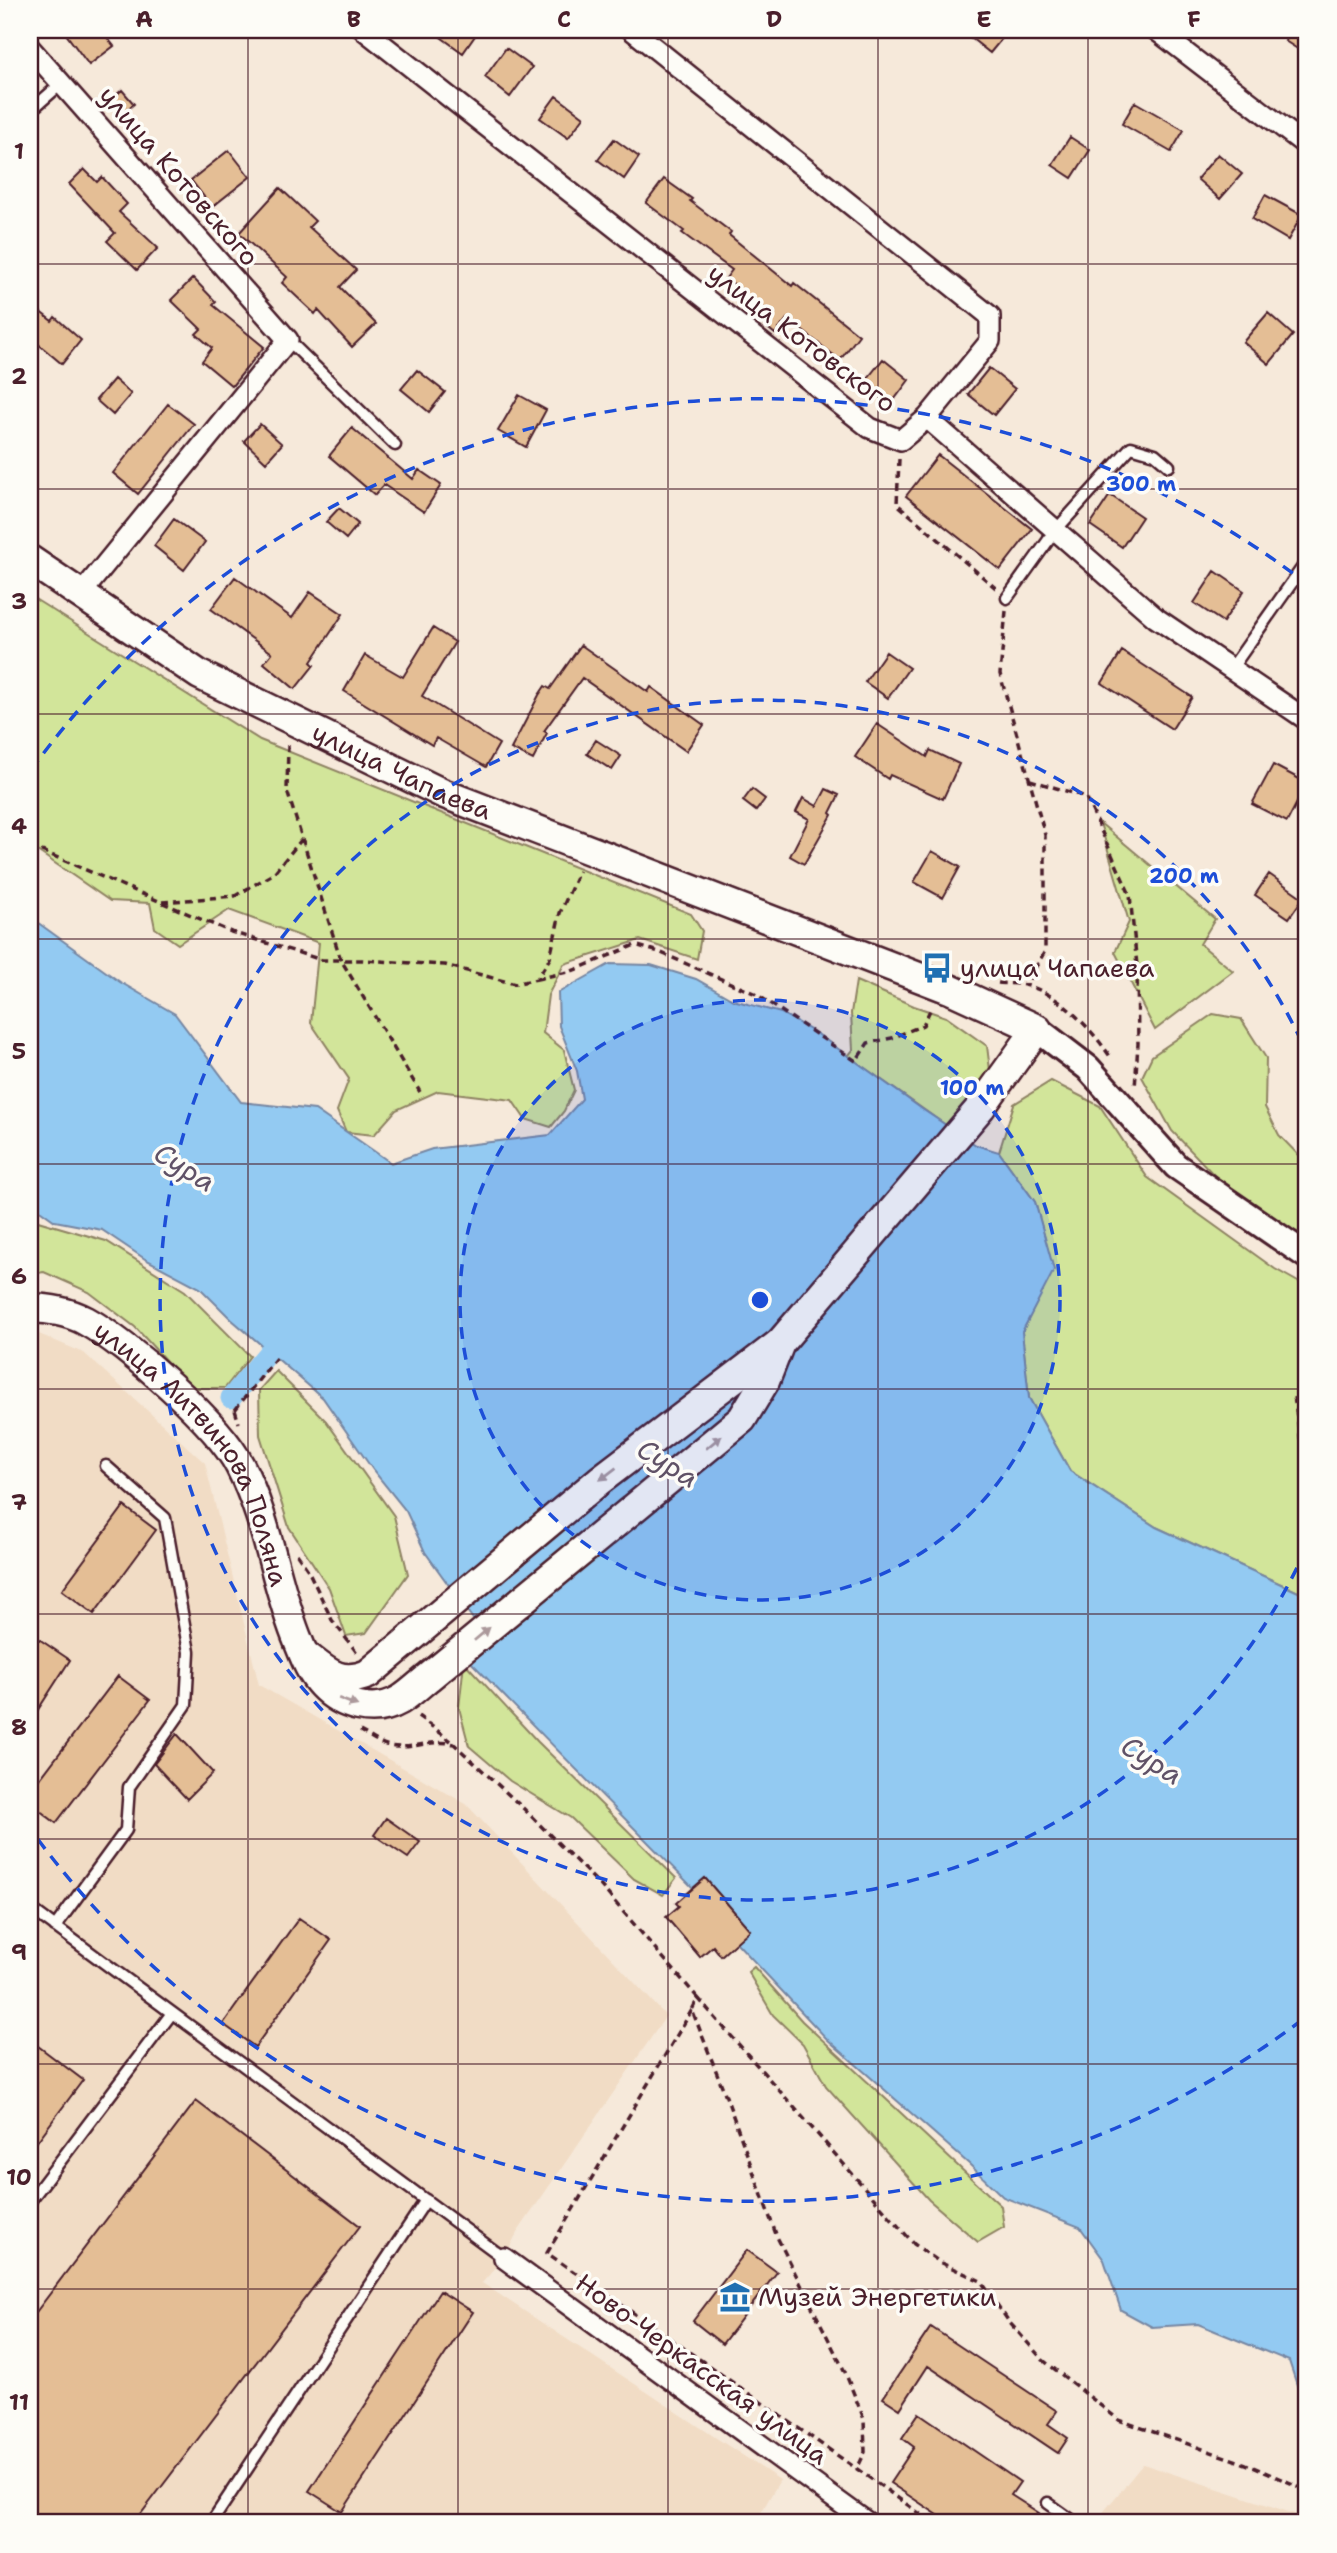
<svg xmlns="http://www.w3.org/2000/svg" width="1337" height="2553" font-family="'Shantell Sans',sans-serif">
<rect width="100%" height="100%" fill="#f6e9da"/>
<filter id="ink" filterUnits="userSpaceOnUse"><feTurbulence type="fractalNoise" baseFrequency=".0143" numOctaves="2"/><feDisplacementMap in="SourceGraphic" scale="14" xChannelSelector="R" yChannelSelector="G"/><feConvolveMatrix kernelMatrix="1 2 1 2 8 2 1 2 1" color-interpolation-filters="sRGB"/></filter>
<g filter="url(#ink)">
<path fill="#f1dcc5" d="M39 1334 84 1353 205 1463 259 1685 466 1804 666 2016 517 2233 504 2258 482 2283 780 2480 755 2523H30V1335Z
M1143 2464 1307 2518V2523H1100V2516Z"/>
<path fill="#d2e59a" stroke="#8e8262" stroke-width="2" d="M30 596 260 740 691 914 702 931 697 959 640 940 564 964 548 995 543 1033 564 1050 574 1090 564 1111 551 1127 525 1119 512 1100 438 1091 396 1110 374 1135 346 1132 337 1111 349 1079 311 1023 319 943 229 910 178 944 155 928 150 903 110 901 30 846Z
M1100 823 1215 919 1200 944 1233 971 1155 1030 1115 952 1129 922Z
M856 981 914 1006 946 1017 987 1046 990 1070 965 1107 947 1126 848 1056 853 1050 851 1013Z
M1213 1014 1241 1019 1266 1058 1265 1107 1279 1135 1307 1164V1233L1291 1231 1239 1201 1172 1131 1142 1077 1152 1056Z
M1051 1081 1100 1106 1147 1177 1275 1269 1307 1287V1596L1156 1527 1070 1471 1029 1398 1022 1332 1053 1269 1035 1202 999 1152 1014 1104Z
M30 1216 38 1221 106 1241 185 1291 250 1356 225 1388H191L135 1327 89 1292 44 1272 30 1274Z
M276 1371 326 1421 394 1516 408 1574 366 1633 346 1636 329 1588 289 1527 260 1435 259 1390Z
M464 1662 538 1742 676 1878 663 1895 634 1879 571 1818 510 1781 469 1746 459 1708Z
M754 1967 802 2021 1001 2206 1004 2227 978 2242 929 2200 826 2086 803 2044 773 2015 748 1972Z"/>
<path fill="#93caf2" stroke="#7686a2" stroke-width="2" d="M30 917 120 982 175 1014 241 1102 315 1110 391 1163 432 1149 550 1135 582 1099 577 1071 559 1026 558 993 610 964 651 965 696 979 733 1000 781 1013 819 1035 922 1109 976 1145 999 1152 1035 1202 1054 1270 1022 1332 1029 1398 1070 1471 1156 1527 1307 1596V2395L1299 2391 1289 2361 1198 2324 1152 2327 1121 2310 1104 2260 1080 2227 1003 2197 969 2164 827 2039 736 1942 750 1930 705 1878 693 1888 461 1652 483 1633 425 1552 406 1511 373 1470 323 1398 231 1319 200 1288 145 1259 102 1230 55 1221 30 1203Z"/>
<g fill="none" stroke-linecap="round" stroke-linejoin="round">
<path stroke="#93caf2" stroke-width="21" d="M231 1398 269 1352"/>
</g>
<path fill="#e4be95" stroke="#4a1f2b" stroke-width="2" d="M63 30H101L114 46 89 65Z
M431 30H479L463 53Z
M961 30H1009L990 53Z
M1292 30H1307V55L1285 41Z
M506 48 532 67 510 97 485 77Z
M122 90 134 104 121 115 109 101Z
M556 96 584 117 568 138 540 118Z
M1135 102 1184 130 1171 152 1122 124Z
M1070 137 1090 150 1072 178 1052 165Z
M614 139 639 157 624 179 598 160Z
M229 150 250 177 212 207 191 180Z
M1218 154 1242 174 1220 199 1197 179Z
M84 169 97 182 102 177 127 204 119 212 158 248 137 270 107 241 115 233 69 184Z
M664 179 692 199 690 201 731 232 729 235 792 286 794 283 859 335 840 360 787 319 775 334 763 324 771 314 726 278 732 270 682 233 684 231 646 203Z
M280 188 315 221 309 227 356 270 340 287 376 324 352 347 318 310 315 314 282 283 287 277 239 233Z
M1265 195 1302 215 1288 240 1252 219Z
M193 278 216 302 213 305 264 347 232 386 202 361 212 348 196 334 201 329 171 300Z
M30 304 52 321 55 317 81 340 62 364 30 337Z
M1268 313 1293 335 1269 364 1243 342Z
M883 359 909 380 891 404 864 383Z
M989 368 1015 389 994 415 968 394Z
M417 370 445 392 429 412 401 389Z
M114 379 131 394 113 415 96 400Z
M519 395 546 410 526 447 498 431Z
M168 404 194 424 138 494 113 473Z
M260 424 282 444 266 462 244 441Z
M352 428 413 479 419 470 441 485 424 512 384 485 375 495 329 456Z
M938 455 1032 529 1000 570 906 496Z
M1110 495 1142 517 1122 547 1090 525Z
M339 508 358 524 346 539 326 522Z
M174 519 205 542 184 570 154 546Z
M1215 571 1244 591 1223 622 1194 603Z
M235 577 292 618 310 592 343 614 311 662 314 665 295 689 264 663 272 653 211 609Z
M433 628 455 642 422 696 499 744 486 767 436 738 432 745 344 691 365 655 403 677Z
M581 645 648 692 651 687 704 725 686 751 582 678 544 731 547 733 533 760 511 749 539 695 545 686 550 689Z
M1122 651 1192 697 1172 729 1102 683Z
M886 652 909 668 888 698 865 682Z
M877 724 927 757 930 750 959 764 943 799 890 775 888 779 855 757Z
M596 740 621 756 612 770 587 754Z
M1273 765 1307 783 1287 822 1252 804Z
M752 789 765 799 756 811 743 801Z
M826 789 839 795 830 813 832 815 804 864 790 856 809 819 796 812 803 798 817 806Z
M932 851 960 867 943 898 914 882Z
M1269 874 1303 898 1289 918 1255 895Z
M124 1506 156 1530 94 1614 62 1590Z
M30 1633 70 1660 30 1722Z
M118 1676 150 1700 56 1823 30 1803V1792Z
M177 1734 213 1773 187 1799 154 1764Z
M386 1818 420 1842 408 1858 374 1835Z
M705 1878 750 1930 721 1956 713 1946 700 1957 666 1917 679 1906 676 1903Z
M299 1918 331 1940 255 2047 223 2024Z
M30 2040 83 2080 30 2151Z
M196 2101 360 2226 134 2523H30V2320Z
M747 2250 777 2272 722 2344 693 2321Z
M440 2291 473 2312 342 2512 309 2491Z
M931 2327 1057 2411 1048 2424 1068 2438 1058 2453 928 2366 900 2409 883 2398Z
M919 2413 1020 2482 1011 2495 1039 2513 1032 2523H950L890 2483 914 2447 902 2438Z"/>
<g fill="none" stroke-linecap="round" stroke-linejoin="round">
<g stroke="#4a1f2b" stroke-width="15">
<path id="service" d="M30 111 62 83
M288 340 395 445
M1007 598 1055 531 1131 447 1155 454 1169 466
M1231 669 1307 561
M30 1908 504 2258
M55 1927 126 1830 129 1787 186 1705 189 1652 165 1518 106 1466
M30 2201 172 2013
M1048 2503 1076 2523
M211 2523 426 2200"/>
</g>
<g stroke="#4a1f2b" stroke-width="24">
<path id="minor" d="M364 30 870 428 901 440 927 418 1156 618 1307 720
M632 30 990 316V341L927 418
M1156 30 1307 146
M30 48 288 340 81 594
M504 2258 868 2523"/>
</g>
<g stroke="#4a1f2b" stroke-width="30">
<path id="tertiary" d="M1037 1029 1088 1068 1176 1166 1307 1256"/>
</g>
<g stroke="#4a1f2b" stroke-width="33">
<g id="secondary">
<path id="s1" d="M30 560 200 675 442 793 952 990 1037 1029 981 1107 780 1343 600 1480 368 1674C339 1686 326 1671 304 1654"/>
<path id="s2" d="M30 1308C50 1309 67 1311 86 1321 128 1344 219 1424 240 1466 269 1522 275 1586 299 1643 305 1658 311 1674 322 1685 342 1706 374 1715 400 1700 410 1694 420 1684 429 1677L742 1419 765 1381 780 1343"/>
</g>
</g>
<path stroke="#4a1f2b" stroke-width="3.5" stroke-dasharray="7 5" stroke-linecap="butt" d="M899 459 897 504 998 590
M1006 611 1000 674 1045 835V951L1026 985
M288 745 287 791 341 960 420 1092
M1030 780 1086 797 1130 895 1137 966 1138 1044 1135 1088
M30 846 231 932 322 960H362L445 965 515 984 537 979 550 958 560 913 579 871
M162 902 235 896 273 874 302 839
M537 979 572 971 635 945 659 952 756 994 856 1061 868 1043 892 1038 923 1025 931 1008
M998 983C1006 984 1017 983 1025 985 1059 993 1093 1030 1111 1058
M1294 1397 1301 1443 1307 1455
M235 1410 239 1423
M235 1410 276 1358
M297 1554 308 1570 332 1620 358 1654
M418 1716 451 1741
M360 1731C368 1735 377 1742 386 1745 408 1752 431 1738 454 1744L524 1809 600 1885 698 1998 692 2010 724 2091 777 2237 845 2372 864 2419 865 2452 857 2469 933 2523
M698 1998 914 2244 941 2263 981 2281 1009 2322 1043 2360 1119 2420 1246 2464 1307 2490
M692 2010 547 2253 857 2469"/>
<use href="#service" stroke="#fdfcf7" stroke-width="10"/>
<use href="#minor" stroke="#fdfcf7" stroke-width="19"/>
<use href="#tertiary" stroke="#fdfcf7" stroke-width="24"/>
<use href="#secondary" stroke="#fdfcf7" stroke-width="28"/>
</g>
<defs><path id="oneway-solid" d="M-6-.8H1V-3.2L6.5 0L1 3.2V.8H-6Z" transform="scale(1.75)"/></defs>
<g fill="#ac999b">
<use href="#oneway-solid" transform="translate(714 1442) rotate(-40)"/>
<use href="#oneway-solid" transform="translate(608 1474) rotate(143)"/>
<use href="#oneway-solid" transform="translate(482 1634) rotate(-40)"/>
<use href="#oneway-solid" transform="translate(348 1702) rotate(21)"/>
</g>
</g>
<path fill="none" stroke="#4a1f2b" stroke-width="2" stroke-opacity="0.55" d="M248 30V2523M458 30V2523M668 30V2523M878 30V2523M1088 30V2523M30 264H1307M30 489H1307M30 714H1307M30 939H1307M30 1164H1307M30 1389H1307M30 1614H1307M30 1839H1307M30 2064H1307M30 2289H1307"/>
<circle cx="760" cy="1300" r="300" fill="#1d4ed8" fill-opacity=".12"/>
<g fill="none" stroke="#1d4ed8" stroke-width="3.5" stroke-dasharray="12 9">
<circle cx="760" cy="1300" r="300"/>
<path d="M1306 1549A600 600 0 1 1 1306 1051"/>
<path d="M1302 2020A901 901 0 0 1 31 1830M31 770A901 901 0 0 1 1302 580"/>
</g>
<defs>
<g id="bus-bare" transform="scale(2.415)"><path d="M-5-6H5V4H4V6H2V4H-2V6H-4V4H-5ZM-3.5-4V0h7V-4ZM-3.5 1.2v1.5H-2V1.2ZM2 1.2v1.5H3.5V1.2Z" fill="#1f6fb2" stroke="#fdfcf7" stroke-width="2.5" paint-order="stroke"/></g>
<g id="museum-bare" transform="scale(2.415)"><path d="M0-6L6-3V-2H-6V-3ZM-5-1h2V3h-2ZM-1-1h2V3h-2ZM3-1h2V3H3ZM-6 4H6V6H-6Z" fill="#1f6fb2" stroke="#fdfcf7" stroke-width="2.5" paint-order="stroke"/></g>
</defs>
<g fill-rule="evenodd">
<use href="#bus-bare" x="937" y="968"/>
<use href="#museum-bare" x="735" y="2297"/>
</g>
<g text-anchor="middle" stroke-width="7" stroke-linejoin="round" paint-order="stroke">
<g font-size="26" fill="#4a1f2b" stroke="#fdfcf7">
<text transform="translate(179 176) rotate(49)" y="9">улица Котовского</text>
<text transform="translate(802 338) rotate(37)" y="9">улица Котовского</text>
<text dy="9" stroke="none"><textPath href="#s1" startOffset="429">улица Чапаева</textPath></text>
<text dy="9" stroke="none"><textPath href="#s2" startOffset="234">улица Литвинова Поляна</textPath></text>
<text transform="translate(702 2369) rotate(36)" y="9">Ново-Черкасская улица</text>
</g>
<g font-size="26" fill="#4a1f2b" stroke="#fdfcf7" text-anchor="start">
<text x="960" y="977">улица Чапаева</text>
<text x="758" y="2306">Музей Энергетики</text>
</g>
<g font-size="28" font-style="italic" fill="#605267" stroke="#fdfcf7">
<text transform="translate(185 1167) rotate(32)" y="10">Сура</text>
<text transform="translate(668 1463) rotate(32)" y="10">Сура</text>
<text transform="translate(1152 1760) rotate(32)" y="10">Сура</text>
</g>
</g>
<circle cx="760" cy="1300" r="10" fill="#1d4ed8" stroke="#fdfcf7" stroke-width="3.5"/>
<g font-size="21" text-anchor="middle" font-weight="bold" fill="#1d4ed8" stroke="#fdfcf7" stroke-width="7" stroke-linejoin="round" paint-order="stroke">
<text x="1141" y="491">300 m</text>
<text x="1184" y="883">200 m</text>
<text x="972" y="1095">100 m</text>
</g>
<rect width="1337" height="2553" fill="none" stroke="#fdfcf7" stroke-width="77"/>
<rect x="38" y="38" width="1260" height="2476" fill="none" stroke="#4a1f2b" stroke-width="2.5"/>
<g font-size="23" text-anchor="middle" font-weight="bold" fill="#4a1f2b">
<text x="144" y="27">A</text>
<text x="354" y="27">B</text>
<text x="564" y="27">C</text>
<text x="774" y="27">D</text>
<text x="984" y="27">E</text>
<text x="1194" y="27">F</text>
<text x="19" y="159">1</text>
<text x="19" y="384">2</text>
<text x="19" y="609">3</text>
<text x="19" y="834">4</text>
<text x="19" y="1059">5</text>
<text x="19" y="1284">6</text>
<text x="19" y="1510">7</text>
<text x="19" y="1735">8</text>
<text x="19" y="1960">9</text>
<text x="19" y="2185">10</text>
<text x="19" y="2410">11</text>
</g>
</svg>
